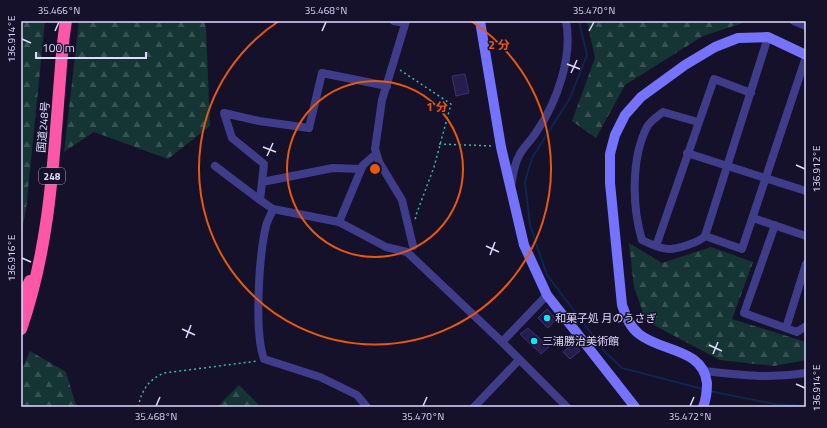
<svg xmlns="http://www.w3.org/2000/svg" width="827" height="428" font-family="'Titillium Web','Noto Sans JP',sans-serif">
<defs>
<pattern id="forest-firs" width="22" height="20" patternUnits="userSpaceOnUse"><rect width="22" height="20" fill="#143533"/><path d="M5 1l3.5 6h-7zM16 11l3.5 6h-7z" fill="#365252"/></pattern>
</defs>
<rect width="100%" height="100%" fill="#15112b"/>
<path fill="url(#forest-firs)" d="M21 21H45L26 210 21 234Z
M79 21H204L206 28 210 126 168 159 94 132 64 152Z
M587 21H749L703 36 625 85 596 138 572 121 595 58Z
M629 243 662 263 711 247 753 262 732 319 806 342V360L774 366 720 360 646 321 634 287Z
M30 351 66 372 75 402 78 407H21V371Z
M239 385 261 407H217Z"/>
<g fill="none" stroke-linecap="round" stroke-linejoin="round">
<path stroke="#0d264e" stroke-width="2" d="M579 21 587 55 570 98 532 158 525 182 530 225 537 246 547 275 606 353 622 368 703 389
M709 391 774 404 806 406"/>
</g>
<path fill="#261d4c" stroke="#3d3077" d="M465 74 469 93 456 96 452 76Z
M547 309 556 319 548 328 538 318Z
M528 328 549 347 541 354 520 334Z
M574 343 580 351 570 359 563 352Z"/>
<g fill="none" stroke-linecap="round" stroke-linejoin="round">
<path stroke="#32bcb3" stroke-width="1.5" stroke-dasharray="2 3" stroke-linecap="butt" d="M400 70 451 104 434 167 416 215 415 221
M439 144 493 146
M138 407C142 390 148 380 164 373L258 361"/>
<path stroke="#3f3d89" stroke-width="8" d="M394 21 405 23
M406 21 382 100 375 149 379 162 402 200 413 246
M794 21 806 26
M387 86 322 73 309 128 259 121 224 113 232 138 264 164 260 200 273 209 339 222 386 247 407 252 502 342 567 407
M698 122 663 112C658 116 650 121 647 127 631 158 632 207 642 240 650 244 660 249 669 249 678 249 700 242 705 236L768 37
M687 153 806 191
M215 166 260 200
M262 182 333 168 361 169
M511 186C513 176 514 164 519 156 523 147 532 140 537 131 557 102 573 56 566 21
M273 209C271 215 267 221 266 226 259 256 254 332 264 359L320 377 357 395 367 407
M753 218 806 236
M339 222 363 165 376 154
M775 225 744 313 797 332 806 326
M705 236 742 249 806 57
M656 246 714 79 751 93
M786 328 806 264
M502 342 547 295
M704 371C742 375 768 379 806 373
M474 407 519 360"/>
<path stroke="#7573fe" stroke-width="10" d="M480 21 501 147 524 245 547 295 635 407
M703 407C706 400 707 391 707 383 703 348 661 352 639 334 629 326 626 316 622 305L610 183V154L615 135 625 115 641 97 685 65 715 47 738 38 768 37 806 55"/>
<path stroke="#fe57a9" stroke-width="12" d="M21 300 30 281
M21 329C48 252 53 171 59 91 61 68 62 44 66 21"/>
</g>
<path fill="none" stroke="#dfdbff" stroke-width="1.5" d="M55 31 59 22M322 31 326 22M589 31 594 22M22 39 31 43M567 64 580 69M571 73 577 60M263 147 276 152M267 156 273 143M796 165 805 169M486 246 499 252M490 255 495 242M22 258 31 262M182 329 195 335M186 338 191 325M709 345 722 351M713 354 718 342M796 384 805 388M156 406 160 397M423 406 427 397M690 406 694 397"/>
<g fill="none" stroke="#e8590c" stroke-width="2">
<circle cx="375" cy="169" r="88"/>
<path d="M471 21A176 176 0 1 1 279 21"/>
</g>
<g fill="#09e7fd" stroke="#15112b" stroke-width="1.5">
<circle cx="547" cy="318" r="4"/>
<circle cx="534" cy="341" r="4"/>
</g>
<g text-anchor="middle" stroke-width="3" stroke-linejoin="round" paint-order="stroke">
<rect fill="#15112b" stroke="#a29ebf" stroke-width="1" x="39" y="168" width="26" height="16" rx="3"/>
<g font-size="10" font-weight="bold" fill="#dfdbff">
<text x="52" y="180">248</text>
</g>
<g font-size="11" fill="#dfdbff" stroke="#15112b">
<text transform="translate(43 127) rotate(-85)" y="4">国道248号</text>
</g>
<g font-size="11" fill="#dfdbff" stroke="#15112b" text-anchor="start">
<text x="555" y="322">和菓子処 月のうさぎ</text>
<text x="542" y="345">三浦勝治美術館</text>
</g>
</g>
<circle cx="375" cy="169" r="6" fill="#e8590c" stroke="#15112b" stroke-width="2"/>
<g font-size="12" text-anchor="middle" font-weight="bold" fill="#e8590c" stroke="#15112b" stroke-width="3" stroke-linejoin="round" paint-order="stroke">
<text x="499" y="49">2 分</text>
<text x="437" y="111">1 分</text>
</g>
<rect width="827" height="428" fill="none" stroke="#15112b" stroke-width="44"/>
<path d="M36 52v6h110v-6" fill="none" stroke="#dfdbff" stroke-width="2"/>
<text x="42" y="52" font-size="12" fill="#dfdbff" stroke="#15112b" stroke-width="3" paint-order="stroke">100 m</text>
<rect x="22" y="22" width="783" height="384" fill="none" stroke="#dfdbff" stroke-width="1.5"/>
<g font-size="10" text-anchor="middle" fill="#dfdbff">
<text x="59" y="14">35.466°N</text>
<text x="326" y="14">35.468°N</text>
<text x="594" y="14">35.470°N</text>
<text transform="translate(11 39) rotate(-90)" y="4">136.914°E</text>
<text transform="translate(816 169) rotate(-90)" y="4">136.912°E</text>
<text transform="translate(11 258) rotate(-90)" y="4">136.916°E</text>
<text transform="translate(816 388) rotate(-90)" y="4">136.914°E</text>
<text x="156" y="420">35.468°N</text>
<text x="423" y="420">35.470°N</text>
<text x="690" y="420">35.472°N</text>
</g>
</svg>
